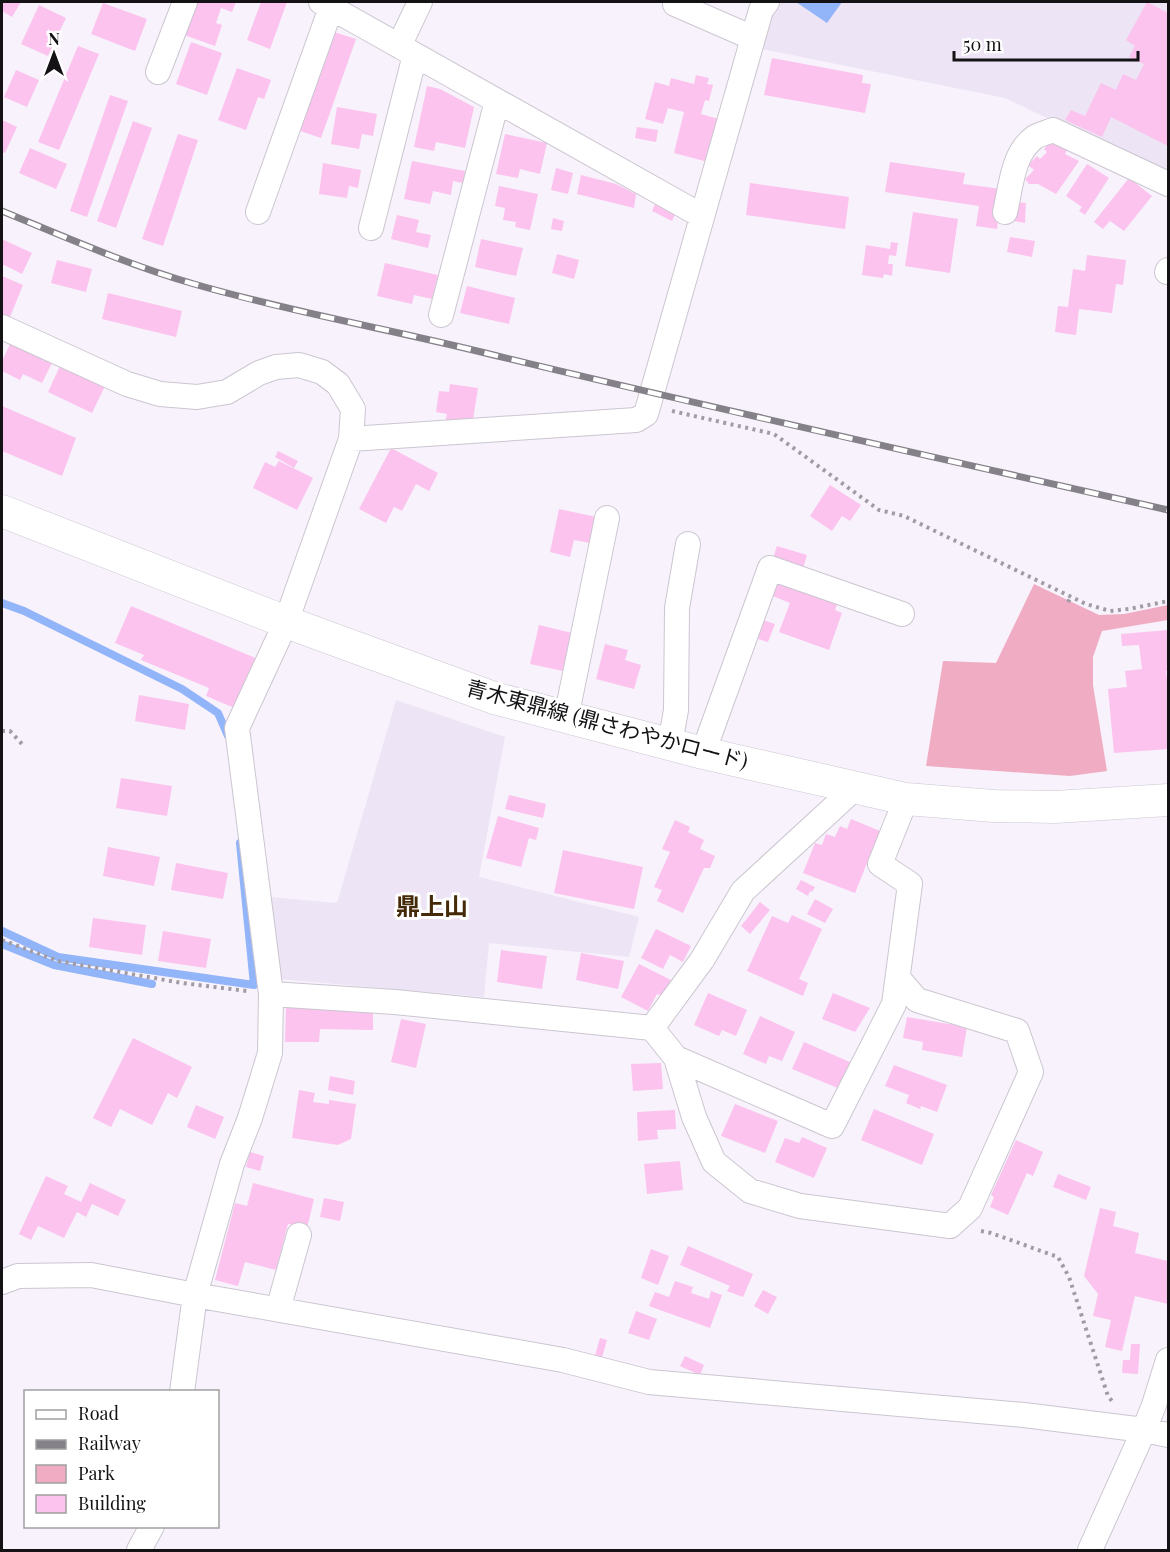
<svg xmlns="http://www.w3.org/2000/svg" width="1170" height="1552" font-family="'Playfair Display','Noto Sans JP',serif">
<rect width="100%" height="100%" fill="#f8f2fc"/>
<path fill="#ede4f5" d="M773 2H1168V176L1005 98 757 48Z
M396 700 505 737 479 877 639 917 629 957 489 943 484 997 279 979 270 897 337 903Z"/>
<path fill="#f0acc2" d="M1034 584 1099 615 1124 614 1168 605V620L1102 631 1093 657V685L1107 771 1070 776 926 766 943 661 996 663Z"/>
<path fill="#92b4f9" d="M796 2H842L827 23Z"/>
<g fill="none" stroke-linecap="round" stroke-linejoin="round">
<path stroke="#92b4f9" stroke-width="8" d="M2 603 24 611 182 689 218 713 228 736
M2 931 58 957 254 985 240 843
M2 944 54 965 152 984"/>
</g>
<path fill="#fbc3ee" d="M2 2H21L12 17 2 11Z
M196 2H236L232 12 221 8 216 23 222 25 215 46 184 35Z
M261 2H287L270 49 247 40Z
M1147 2 1168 13V146L1111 117 1102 137 1065 120 1071 110 1085 116 1101 83 1116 90 1123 74 1136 80 1144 64 1129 57 1135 46 1126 40Z
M103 3 147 19 135 51 91 34Z
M39 5 66 18 48 56 21 44Z
M334 32 356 39 321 138 300 131Z
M191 42 222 53 207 95 176 84Z
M78 46 99 54 59 150 38 142Z
M772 58 863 75 862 83 871 84 865 113 764 95Z
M237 68 271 80 264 99 258 97 246 130 218 120Z
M16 70 39 80 27 107 4 97Z
M696 75 709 78 707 84 713 85 709 101 705 100 701 114 719 119 708 162 674 153 684 112 668 108 663 124 645 119 655 82 669 86 671 78 694 84Z
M427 86 440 89 474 107 465 148 436 142 434 151 414 147Z
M110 95 128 101 87 217 70 211Z
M337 107 377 114 373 136 362 134 359 149 331 144Z
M2 120 17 127 5 153 2 152Z
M133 121 152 128 116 228 97 221Z
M637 127 658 130 656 142 635 138Z
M178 134 198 140 163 246 142 239Z
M505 134 547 143 540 174 520 169 518 178 496 174Z
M1051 140 1067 150 1065 154 1079 161 1056 194 1038 184H1029L1025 179 1034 170 1028 165 1037 156 1040 159 1047 152 1044 149Z
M30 148 67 164 56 189 19 173Z
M412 161 465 171 463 183 453 181 451 195 433 191 430 204 404 199Z
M890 162 965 173 963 184 1002 189 997 229 976 226 979 206 885 192Z
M323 163 361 170 358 188 349 186 347 198 319 194Z
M1087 164 1109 178 1085 215 1079 211 1082 207 1066 196Z
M556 168 573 173 568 194 551 190Z
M581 175 616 184 636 194 634 208 577 194Z
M1129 178 1152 196 1124 231 1110 221 1103 229 1094 222Z
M750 183 849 197 845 229 746 215Z
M499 186 538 194 530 230 515 227 516 222 503 220 505 208 495 206Z
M656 202 676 212 672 221 652 211Z
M1015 202 1026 203 1025 223 1014 221Z
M913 212 958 219 950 273 905 266Z
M397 215 419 220 416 232 431 235 428 248 391 239Z
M553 218 564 221 562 231 551 229Z
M1010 237 1035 241 1032 257 1007 252Z
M2 239 32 253 22 274 2 264Z
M481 239 523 248 516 276 475 267Z
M891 242 898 243 896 256 889 255 888 264H893L892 276 884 274 883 278 862 275 866 245 890 249Z
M557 254 579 260 574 279 552 273Z
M1087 255 1126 260 1123 285 1116 284 1112 313 1079 309 1076 335 1055 332 1058 306 1068 307 1073 269 1085 271Z
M57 260 92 269 86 292 51 283Z
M385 263 438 275 432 299 414 295 412 304 377 296Z
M2 276 23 285 10 317 2 314Z
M467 286 515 298 509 324 460 313Z
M108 293 182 311 176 337 102 319Z
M14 336 55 357 42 383 23 374 20 380 2 371V361Z
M61 364 105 386 92 413 48 392Z
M450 384 478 388 472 426 445 423 447 414 436 412 439 391 449 392Z
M2 406 76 438 62 476 2 451Z
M391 448 438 473 429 491 416 484 402 511 394 507 386 523 359 509Z
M278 451 298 461 294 468 275 457Z
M279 461 313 478 297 510 253 488 265 462 275 467Z
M830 485 861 505 850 521 842 516 832 531 810 516Z
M559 509 601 518 595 544 574 540 570 557 550 552Z
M777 546 807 555 802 571 772 561Z
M777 576 839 599 835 610 842 613 829 650 779 632 790 603 770 595Z
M131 606 258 659 237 709 206 696 209 688 141 660 144 655 115 643Z
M763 620 775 624 768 642 758 639Z
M539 625 572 633 563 671 530 664Z
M1168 630V671H1166L1168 687V749L1114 753 1108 689 1127 687 1125 671 1142 669 1139 645 1122 646 1121 634Z
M605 644 628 650 625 660 641 665 634 689 596 679Z
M139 695 189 704 185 730 135 721Z
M121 778 172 786 167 816 116 808Z
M509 795 546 804 543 818 505 809Z
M498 816 539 828 536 840 529 838 521 867 486 858Z
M851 819 880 831 855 893 803 873 815 843 822 845 826 834 835 837 840 826 847 829Z
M675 820 690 827 688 832 704 840 700 849 715 856 710 868H704L683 913 657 901 662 890 654 887 670 852 662 849Z
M108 847 160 857 154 886 103 876Z
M563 850 643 867 634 909 554 893Z
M176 863 228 873 223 899 171 890Z
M801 880 815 887 812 892 810 891 808 896 796 889Z
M815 899 833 909 825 923 807 914Z
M760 902 770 910 750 934 741 926Z
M792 915 822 929 799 979 808 983 803 996 747 971 772 916 788 923Z
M93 918 146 925 142 955 89 947Z
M656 929 691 946 683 962 670 955 663 969 641 958Z
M163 931 211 939 206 968 158 961Z
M501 950 547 956 542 989 497 982Z
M581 953 624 961 618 989 576 980Z
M639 964 671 980 663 996 657 994 648 1011 621 997Z
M708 993 747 1010 736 1036 722 1030 719 1036 694 1025Z
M833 993 870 1008 855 1032 822 1019Z
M286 1005 373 1006V1030L320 1029 319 1042H285Z
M760 1016 795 1032 782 1061 769 1056 766 1064 743 1054Z
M907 1017 967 1027 962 1057 922 1050 923 1042 903 1038Z
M401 1019 426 1024 416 1068 391 1062Z
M133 1038 192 1067 177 1098 168 1093 152 1125 120 1109 111 1127 93 1118Z
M804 1042 852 1063 840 1089 792 1069Z
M661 1063 663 1089 633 1091 631 1064Z
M894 1065 947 1085 937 1112 921 1106 920 1109 906 1103 909 1095 885 1086Z
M330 1076 355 1081 353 1095 328 1090Z
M299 1090 315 1093 313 1102 329 1104V1100L356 1104 351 1139 338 1145 292 1138Z
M735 1104 778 1121 765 1153 721 1136Z
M196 1105 224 1117 215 1139 187 1127Z
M874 1109 934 1134 922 1165 861 1140Z
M675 1110 676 1129 657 1130 658 1139 638 1141 637 1112Z
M802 1137 827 1148 814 1178 775 1162 785 1138 799 1143Z
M1016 1140 1043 1152 1033 1176 1027 1173 1008 1215 990 1207 994 1197 991 1195Z
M250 1152 264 1156 260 1171 246 1167Z
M680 1161 683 1190 647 1194 644 1164Z
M1058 1174 1091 1187 1086 1200 1053 1187Z
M46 1176 68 1186 64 1194 81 1202 90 1183 126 1200 118 1216 92 1204 86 1217 77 1212 64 1238 38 1226 31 1240 19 1234Z
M253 1183 314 1199 307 1228 288 1224 276 1270 245 1262 238 1286 215 1280 235 1203 247 1206Z
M324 1198 344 1202 340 1221 320 1217Z
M1100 1208 1116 1212 1113 1226 1139 1233 1135 1253 1168 1261V1304L1135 1296 1122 1351 1105 1347 1111 1320 1093 1316 1098 1294 1084 1276Z
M688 1246 753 1274 743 1297 727 1291 730 1286 680 1265Z
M651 1249 669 1256 658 1285 641 1278Z
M675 1281 693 1287 691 1293 709 1299 711 1291 722 1295 710 1328 649 1306 655 1292 669 1297Z
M763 1290 777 1297 768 1314 754 1306Z
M636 1311 657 1319 649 1340 628 1333Z
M600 1338 607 1340 601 1361 594 1359Z
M1131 1344H1140L1138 1374 1122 1373 1123 1360H1130Z
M685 1356 704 1365 700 1375 680 1366Z"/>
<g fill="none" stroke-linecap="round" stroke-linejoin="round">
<g stroke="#cbc6d0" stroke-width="26">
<path id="minor" d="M321 2 702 216
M675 4 753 38
M399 46 420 2
M158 72 185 2
M258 212 333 2
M1005 212C1011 188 1012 153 1035 137 1040 134 1048 132 1053 130L1168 184
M371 228 415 55
M1167 272 1168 270
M441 315 497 101
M2 327 127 384 160 394 197 397 227 392 259 373 276 367 299 365 322 372 338 384 353 409 351 439 286 622 237 728 271 994 270 1053 250 1118 232 1164 195 1295 182 1392
M351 439 636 420 646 414 761 10 767 2
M566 718 607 518
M670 744 676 710 677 608 688 544
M703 753 770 568 902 614
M271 994 395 1002 652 1028 676 1058 694 1117 714 1162 750 1191 800 1206 950 1226 970 1208 1031 1072 1017 1031 917 1000 898 978
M652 1028 702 960 743 891 855 788
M676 1058 832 1126 894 1004 910 884 880 864 906 799
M2 1282 18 1276 91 1275 195 1295 563 1360 649 1382 1024 1415 1144 1430 1168 1435
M280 1310 281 1299 299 1235
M139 1550 152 1526
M1090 1550 1144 1430 1154 1405 1168 1360"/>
</g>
<g stroke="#cbc6d0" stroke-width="33">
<path id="major" d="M2 511 286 622 494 698 703 753 906 799 994 806 1055 807 1168 800"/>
</g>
<path stroke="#a19ca3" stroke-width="4" stroke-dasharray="3 4.5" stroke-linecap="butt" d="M672 411 774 434 879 510 904 516 1086 604 1110 611 1129 609 1168 601
M1068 602 1071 597
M2 731H10L22 744
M2 940 58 961 182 983 247 991
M981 1231 991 1233 1058 1257 1069 1277 1108 1396 1112 1401"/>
<use href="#minor" stroke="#fff" stroke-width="24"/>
<use href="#major" stroke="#fff" stroke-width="32"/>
<g stroke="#858188" stroke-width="7">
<path id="rail" d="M2 211C65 237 128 265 194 284 287 311 383 328 477 351 707 407 938 458 1168 510"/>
</g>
<use href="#rail" stroke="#fff" stroke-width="4.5" stroke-dasharray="14" stroke-linecap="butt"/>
</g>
<g text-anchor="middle" stroke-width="6" stroke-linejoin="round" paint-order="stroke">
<g font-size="21" fill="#141215" stroke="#fff">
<text transform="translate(607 725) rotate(15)" y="7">青木東鼎線 (鼎さわやかロード)</text>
</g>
<g font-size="24" font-weight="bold" fill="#442a09" stroke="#fff">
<text x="432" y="915">鼎上山</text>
</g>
</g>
<rect width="1170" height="1552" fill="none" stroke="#141215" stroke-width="6"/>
<rect x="24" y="1390" width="195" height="138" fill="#ffffff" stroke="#a1a0a1" stroke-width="1.5"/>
<rect x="36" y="1410" width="30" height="9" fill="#ffffff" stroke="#a1a0a1" stroke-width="1.5"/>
<text x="78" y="1420" font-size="18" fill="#141215">Road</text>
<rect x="36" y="1440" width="30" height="9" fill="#858188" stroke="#a1a0a1" stroke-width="1.5"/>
<text x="78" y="1450" font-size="18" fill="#141215">Railway</text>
<rect x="36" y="1465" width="30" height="18" fill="#f0acc2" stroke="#a1a0a1" stroke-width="1.5"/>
<text x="78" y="1480" font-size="18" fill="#141215">Park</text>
<rect x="36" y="1495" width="30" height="18" fill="#fbc3ee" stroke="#a1a0a1" stroke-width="1.5"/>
<text x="78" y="1510" font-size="18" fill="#141215">Building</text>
<g transform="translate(54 54)" stroke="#ffffff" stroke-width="4.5" paint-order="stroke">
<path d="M0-4.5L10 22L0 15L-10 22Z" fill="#141215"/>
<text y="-9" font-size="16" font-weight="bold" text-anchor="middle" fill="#141215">N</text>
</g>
<path d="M954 51v9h184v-9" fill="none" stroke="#141215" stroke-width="3"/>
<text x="963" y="51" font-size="18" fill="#141215" stroke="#ffffff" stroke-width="4.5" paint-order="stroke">50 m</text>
</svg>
